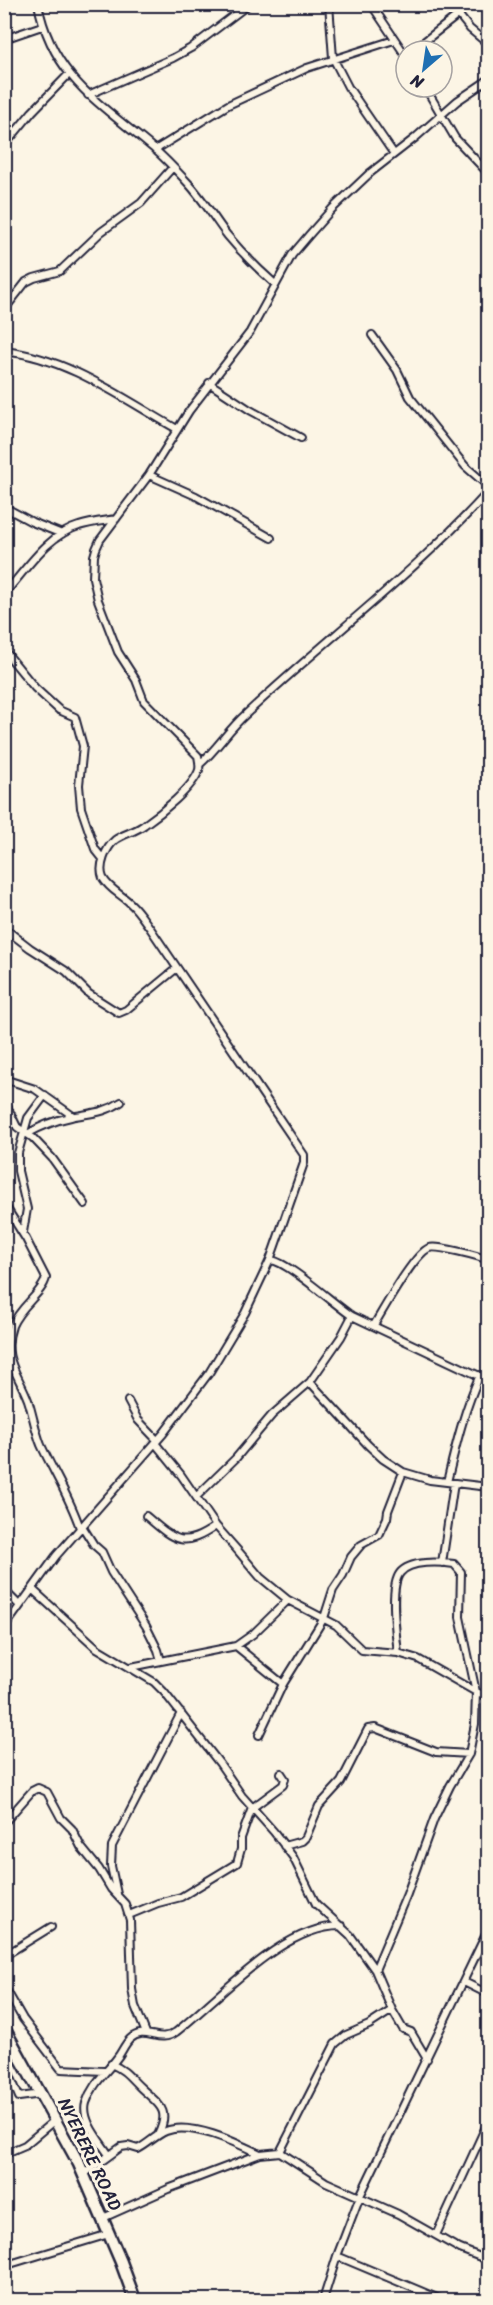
<svg xmlns="http://www.w3.org/2000/svg" width="493" height="2305" font-family="Sriracha,sans-serif">
<rect width="100%" height="100%" fill="#fcf5e5"/>
<filter id="ink" filterUnits="userSpaceOnUse"><feTurbulence type="fractalNoise" baseFrequency=".0167" numOctaves="2"/><feDisplacementMap in="SourceGraphic" scale="12" xChannelSelector="R" yChannelSelector="G"/><feConvolveMatrix kernelMatrix="1 2 1 2 8 2 1 2 1" color-interpolation-filters="sRGB"/></filter>
<g filter="url(#ink)">
<g fill="none" stroke-linecap="round" stroke-linejoin="round">
<g stroke="#22223b" stroke-width="10">
<path id="street" d="M38 4C52 77 101 104 153 148 165 158 177 171 188 183 203 199 214 218 227 235 242 253 258 269 275 284
M329 4 333 58 348 87 394 154
M371 4 406 56
M450 4 470 29 488 44
M4 39 42 26
M412 51 458 15
M425 87 455 138 488 173
M88 95 173 58 191 48 249 4
M4 146 32 112 69 74
M155 150 228 105 307 68 394 40
M4 310 26 282 34 278 60 271 101 232 141 203 172 168
M372 335 397 370 410 397 465 466 488 486
M4 351C69 358 122 398 177 429
M209 383 250 410 301 438
M149 475 196 496 271 538
M4 507 32 522 62 534
M4 594C26 570 47 535 79 526 91 522 104 521 116 519
M4 650 35 688 59 710 75 717 83 746 79 785 81 808 95 849 103 859
M200 764C217 749 229 729 246 714 326 639 415 573 488 492
M4 928 30 948 66 971 89 994 119 1013 126 1010 177 968
M4 1079 35 1089 73 1116
M4 1100 17 1127 33 1138 52 1158 85 1204
M27 1134C41 1126 56 1120 71 1117 90 1113 105 1113 121 1102
M4 1204 26 1239 46 1278C42 1294 20 1306 12 1326 1 1358 18 1373 28 1400 33 1415 35 1430 41 1445 54 1473 70 1498 80 1528
M23 1232 27 1209 18 1171V1153L28 1118 45 1095
M270 1260 304 1163V1155L150 928C144 920 138 910 130 903 122 895 109 889 103 878 98 866 106 848 115 840 123 834 135 832 144 825 160 814 193 788 199 770 200 765 199 761 198 756L144 701 136 680 118 652 98 600 93 578 94 556 96 549 100 540 149 475 189 411 250 332 292 255 309 235 332 209 370 173 415 138 457 101 488 80
M374 1325C384 1309 413 1255 429 1248 437 1245 479 1256 488 1260
M310 1382 368 1445 383 1459 403 1472 430 1480 488 1487
M128 1401 138 1420 157 1440
M155 1443 181 1475 216 1526 239 1552 260 1577 288 1600 336 1625 362 1650 398 1653 418 1659 476 1692 488 1696
M447 1482C456 1445 464 1410 480 1375
M197 1496 236 1458 272 1415 310 1382 341 1337 352 1316
M146 1516C175 1541 183 1549 216 1526
M82 1526 94 1545 102 1552 111 1572 146 1626 158 1650 161 1661
M442 1563 454 1483
M32 1589 97 1648 154 1682 164 1692 220 1764 242 1796 274 1832 293 1857 316 1904 350 1935 375 1970 392 2010 403 2029 411 2032 427 2059
M4 1590 20 1606
M4 1628 56 1556 163 1434 209 1373 245 1313 270 1260C286 1260 335 1305 352 1316L488 1380
M236 1646 283 1684
M131 1667 236 1646 253 1634 288 1600
M259 1735 283 1684 324 1618 333 1590 343 1575 351 1557 361 1545 379 1535 387 1518 388 1511 403 1472
M4 1823 32 1791 38 1788 47 1792 61 1818 72 1829 81 1847 99 1869 111 1889 125 1904 130 1920 132 1989 135 2006 146 2033
M284 1846 302 1841 306 1837 319 1806 341 1782 368 1729 375 1728 436 1752 469 1754
M117 1894 111 1866 112 1846 181 1713
M129 1915 158 1903 181 1897 237 1863 241 1849V1838L252 1808 283 1785 285 1779 281 1773
M4 1956 51 1927
M375 1970 407 1894 434 1819 450 1786 469 1754 475 1724 476 1692 460 1617 461 1572 454 1564C440 1562 410 1560 400 1573 389 1587 396 1635 398 1653
M464 1982 488 1994
M4 1986 23 2019 61 2069 104 2071
M4 2061 19 2097 42 2094
M111 2064C127 2071 129 2077 141 2088 159 2105 171 2109 158 2135
M280 2152 335 2044 346 2035 369 2025 392 2010
M4 2154 25 2145 56 2119
M109 2155C100 2141 81 2120 86 2103 92 2084 106 2073 117 2058 122 2052 124 2045 130 2039 146 2025 158 2045 176 2032 220 1998 282 1925 342 1926
M84 2174 121 2147 128 2146 138 2149C148 2144 156 2135 166 2131 192 2121 237 2143 260 2154
M103 2218 168 2189 260 2154 280 2152 326 2182 398 2214 460 2249 488 2260
M436 2235 488 2122
M337 2256 442 2300
M10 2264 109 2234
M323 2300 337 2256 360 2196 488 1930"/>
</g>
<g stroke="#22223b" stroke-width="15">
<path id="primary" d="M4 2028 79 2164 121 2262 135 2300"/>
</g>
<use href="#street" stroke="#fcf5e5" stroke-width="6"/>
<use href="#primary" stroke="#fcf5e5" stroke-width="10"/>
</g>
</g>
<g text-anchor="middle" stroke-width="6" stroke-linejoin="round" paint-order="stroke">
<g font-size="18" fill="#22223b" stroke="#fcf5e5">
<text transform="translate(90 2154) rotate(64)" y="6">NYERERE ROAD</text>
</g>
</g>
<rect width="493" height="2305" fill="none" stroke="#fcf5e5" stroke-width="24"/>
<rect x="12" y="12" width="469" height="2281" fill="none" stroke="#22223b" stroke-width="2" filter="url(#ink)"/>
<g transform="translate(424 69) rotate(209)"><circle r="28" fill="#fcf5e5" stroke="#a5a1a1" stroke-width="1.5"/>
<path d="M0-4.5L10 22L0 15L-10 22Z" fill="#1f6fb2"/>
<text y="-9" font-size="16" font-weight="bold" text-anchor="middle" fill="#22223b">N</text>
</g>
</svg>
